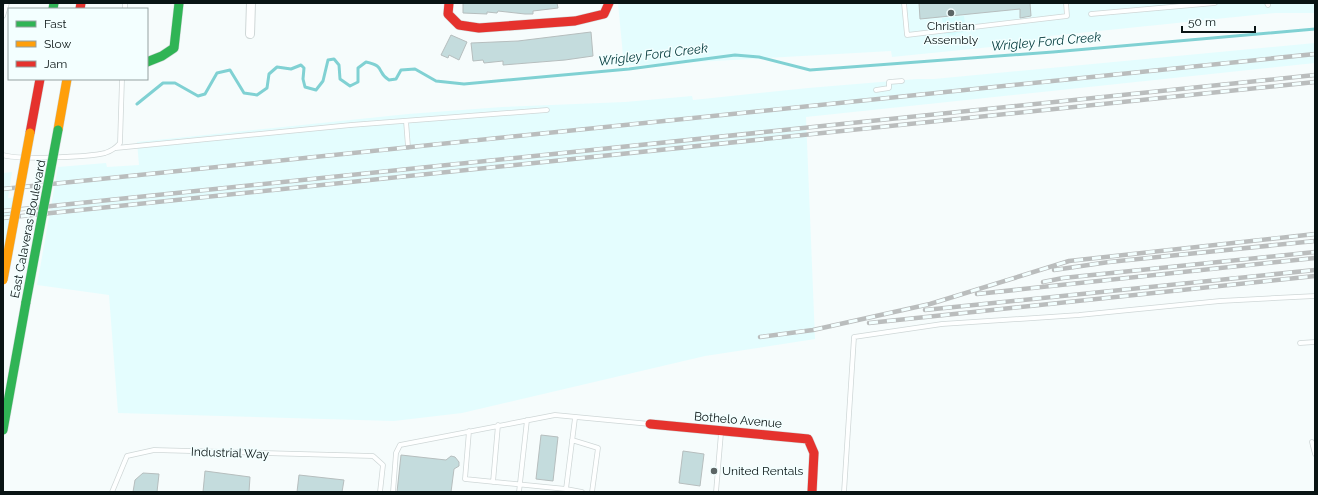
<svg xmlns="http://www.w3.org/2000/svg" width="1318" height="495" font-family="Raleway,sans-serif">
<rect width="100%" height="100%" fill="#f6fcfc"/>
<path fill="#e4fdfe" d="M618 3H1315V13H1275L1050 36 1049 41 892 57 891 51 624 66Z
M1315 43V63L806 117 815 339 705 356 462 413 394 421 118 413 109 295 37 285 58 167 106 163 107 167 139 165 137 142 408 114 502 107 625 102 692 96 693 100 808 88 917 79H934Z
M12 172 8 198 18 197 3 280V173Z"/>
<path fill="#d6fcfd" d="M964 16 966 32 957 33 955 35 944 34 942 18Z"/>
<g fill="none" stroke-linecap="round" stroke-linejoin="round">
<path stroke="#80d1d3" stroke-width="3" d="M137 104 163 83H175L198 96 205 94 217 73 230 70 244 93 257 95 267 88 269 74 277 67 291 69 301 65 304 68 303 79 305 87 316 90 323 81 328 60 334 59 339 65 340 79 350 86 358 82V68L366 62C386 66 376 72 389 80L396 79 401 70 415 69 436 81 464 84 629 69 735 55 759 57 810 70 1053 52 1315 29"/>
</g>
<path fill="#c4dcdd" stroke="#b6bebe" d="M463 3H557L558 8 533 11V14H525L498 11 497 13 487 12V14L463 13Z
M919 3H1030L1031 16 1020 18V9L920 19Z
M591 32 593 56 565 60 503 65V61L484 63 483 60 473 61 471 43 518 41Z
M451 35 467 42 459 60 449 55 448 58 441 55Z
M541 435 558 437 553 481 536 479Z
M683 451 704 454 700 486 679 483Z
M401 455 446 460 451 456 455 457 459 462V466L454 469 451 492H397Z
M205 471 250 477 249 492H203Z
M143 473 159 474 157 492H133L135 480Z
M299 475 344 480 342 492H297Z"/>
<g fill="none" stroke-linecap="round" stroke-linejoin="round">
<g stroke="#cfd7d7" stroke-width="5.5">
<path id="lane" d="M904 3 907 35 1067 16 1066 3
M1267 3 1268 5
M125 9V3
M1091 14 1215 3
M3 16 7 3
M876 90 889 88V82L902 81
M406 121 408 147
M116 148 351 125 547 110
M3 155C17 160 90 157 105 153 111 151 116 148 120 143L122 79
M1300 343 1315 342
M469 431 465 479 566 489 575 418
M572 440 598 448 592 492
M1312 442 1315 454
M493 482 498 425
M566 489 582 492
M112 492 127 456 154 450 373 456 383 465 380 492
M393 492 396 453 400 445 555 415 650 424
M519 492 527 420
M716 492 721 433
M844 492 854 337 942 324 1079 315 1220 301 1315 296"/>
</g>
<g stroke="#cfd7d7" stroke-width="10">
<path id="street" d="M250 34 251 3"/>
</g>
<g stroke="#cfd7d7" stroke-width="10">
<path id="fast" d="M53 9 54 3
M147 62 162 56 174 48 179 3
M3 430 26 302"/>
</g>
<g stroke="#cfd7d7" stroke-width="10">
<path id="slow" d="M58 130 67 79"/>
</g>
<g stroke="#cfd7d7" stroke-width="10">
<path id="jam" d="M449 3 448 14 459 25 479 28 575 21 604 14 609 3
M80 9 81 3
M30 133 40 79
M650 424 808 439 814 453 812 492"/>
</g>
<use href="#lane" stroke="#feffff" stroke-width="4"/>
<use href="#street" stroke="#feffff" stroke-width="8"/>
<use href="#fast" stroke="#30b455" stroke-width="9"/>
<use href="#slow" stroke="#ff9f0a" stroke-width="9"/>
<use href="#jam" stroke="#e5322d" stroke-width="9"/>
<g stroke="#babdbd" stroke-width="4.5">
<path id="rail" d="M3 189 1315 54
M3 211 1315 75
M3 218 1315 82
M1054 270 1109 262 1315 241
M1043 282 1063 278 1315 252
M977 294 1315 258
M925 310 1315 270
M869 323 1315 276
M760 337 813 330 930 304 1069 261 1315 234"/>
</g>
<use href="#rail" stroke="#f3ffff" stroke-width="3" stroke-dasharray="9" stroke-linecap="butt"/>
<g stroke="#cfd7d7" stroke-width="10" stroke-linecap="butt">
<path id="fast-bridge" d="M26 302 58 130"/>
</g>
<g stroke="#cfd7d7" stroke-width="10" stroke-linecap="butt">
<path id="slow-bridge" d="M3 280 30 133"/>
</g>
<use href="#fast-bridge" stroke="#30b455" stroke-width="9"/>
<use href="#slow-bridge" stroke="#ff9f0a" stroke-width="9"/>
</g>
<g fill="#5c6565" stroke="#f3ffff" stroke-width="1.5">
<circle cx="951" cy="13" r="4"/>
<circle cx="714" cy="471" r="4"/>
</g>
<g text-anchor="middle" stroke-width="3" stroke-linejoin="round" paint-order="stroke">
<g font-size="12" fill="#091414" stroke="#f3ffff">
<text x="951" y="30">Christian<tspan x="951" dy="14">Assembly</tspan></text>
<text x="722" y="475" text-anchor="start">United Rentals</text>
</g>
<g font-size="12" fill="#091414" stroke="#f3ffff">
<text transform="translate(28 229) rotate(-79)" y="4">East Calaveras Boulevard</text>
<text transform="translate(738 420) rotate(5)" y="4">Bothelo Avenue</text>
<text transform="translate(230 453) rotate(2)" y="4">Industrial Way</text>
</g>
<g font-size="13" font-style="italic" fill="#01383a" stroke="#f3ffff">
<text transform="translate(1046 41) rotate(-5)" y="5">Wrigley Ford Creek</text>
<text transform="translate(653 54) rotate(-7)" y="5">Wrigley Ford Creek</text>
</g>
</g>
<rect width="1318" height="495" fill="none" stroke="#091414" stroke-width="8"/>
<rect x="8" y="8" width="140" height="72" fill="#f3ffff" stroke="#95a1a1"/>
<rect x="16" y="21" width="20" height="6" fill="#30b455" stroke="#95a1a1"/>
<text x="44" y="28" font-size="12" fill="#091414">Fast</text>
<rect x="16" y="41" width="20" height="6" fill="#ff9f0a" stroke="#95a1a1"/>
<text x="44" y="48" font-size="12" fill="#091414">Slow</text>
<rect x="16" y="61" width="20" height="6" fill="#e5322d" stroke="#95a1a1"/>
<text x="44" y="68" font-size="12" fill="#091414">Jam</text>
<path d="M1182 26v6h73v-6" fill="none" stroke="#091414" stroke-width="2"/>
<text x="1188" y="26" font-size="12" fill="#091414" stroke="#f3ffff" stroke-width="3" paint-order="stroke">50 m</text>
</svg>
